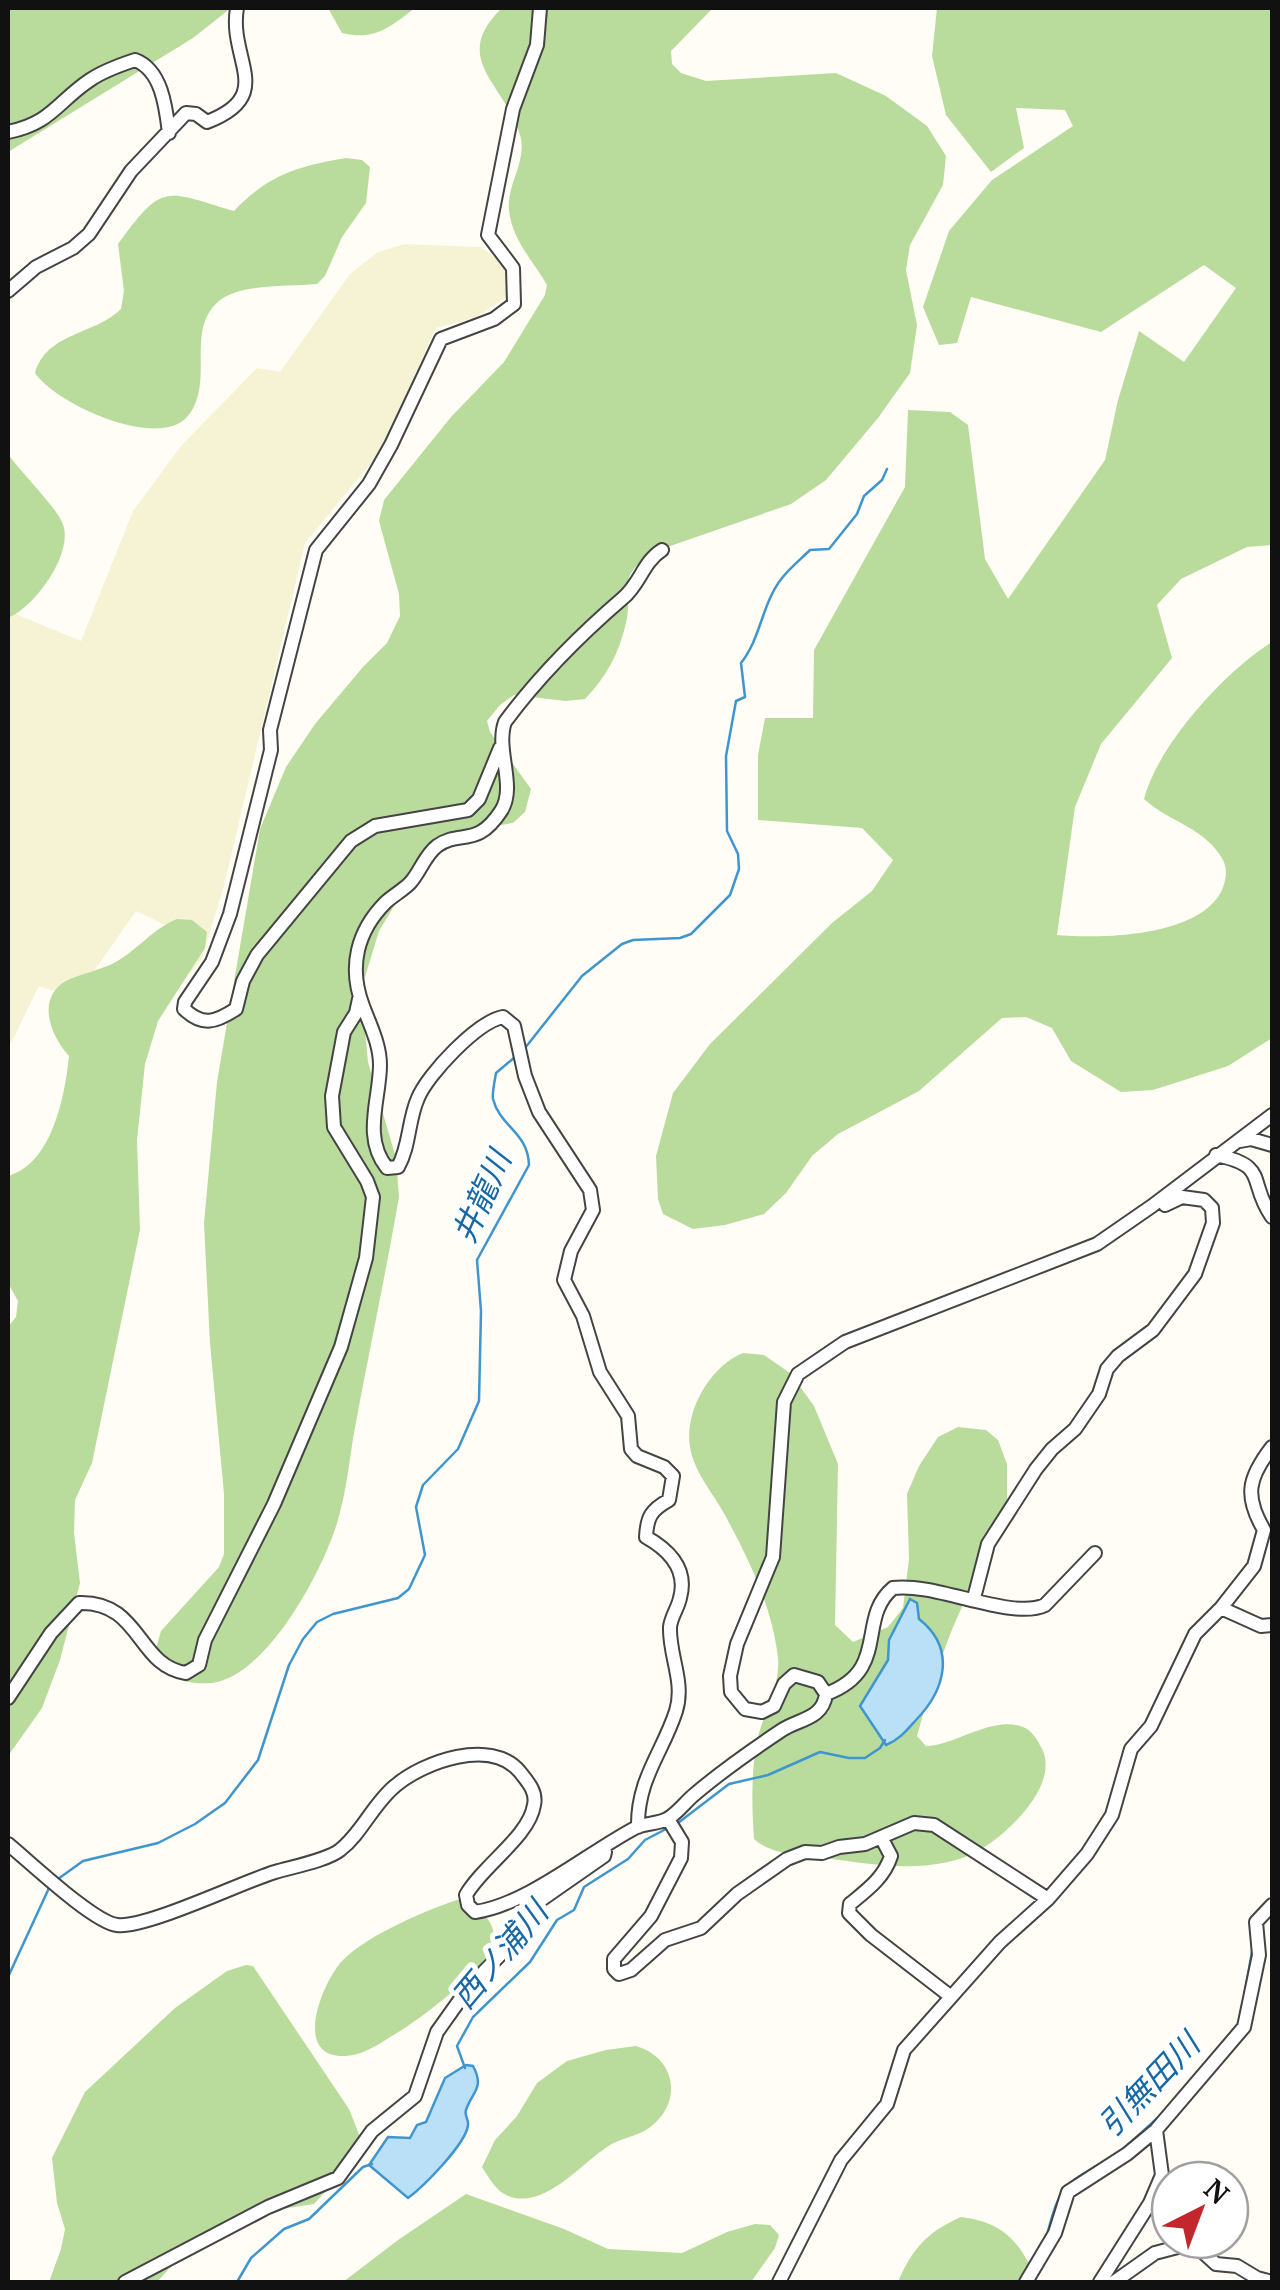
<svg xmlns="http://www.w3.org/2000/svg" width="1280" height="2290" font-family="'PT Serif','Noto Sans JP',serif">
<rect width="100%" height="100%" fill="#fffdf5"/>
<path fill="#f6f3d4" d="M405 244 481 247 501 262 509 276 508 296 475 318 436 328 380 452 305 543 225 882 202 958 189 975 190 937 136 911 87 981 66 995 39 986 8 1049V611L81 641 133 511 181 446 257 368 280 372 350 274 378 252Z"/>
<path fill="#b9dc9c" d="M8 8H231L193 38 8 152Z
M328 8H415C390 27 375 41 342 33Z
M502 8H713L671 51 672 64 681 73 706 81 836 73 886 96 927 126 946 156 943 185 910 245 906 270 917 325 910 373 878 418 826 480 791 504 650 553C614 583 634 587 626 623 619 654 606 677 585 699L566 701 514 695 500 705 487 721 490 732 531 789 525 812 513 823 467 831 417 868 379 931 361 990 368 1062 396 1158 399 1197C386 1272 370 1347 356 1422 350 1452 348 1483 340 1512 329 1561 268 1677 212 1683 188 1685 166 1679 153 1659L161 1631 219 1567 224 1554V1494L210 1343 204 1223 217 1082 260 829 286 767 315 724 363 667 387 643 400 616 399 594 379 521 384 500 451 417 504 362 545 295 547 285C532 259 512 240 509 210 506 185 528 160 520 135 505 83 449 59 502 8Z
M937 8H1272V545L1247 547 1181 579 1157 605 1172 658 1101 744 1075 807 1057 935C1101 939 1200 937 1222 890 1226 880 1228 870 1223 860 1206 828 1169 822 1144 799 1158 745 1225 671 1272 642V1038L1228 1066 1153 1090 1121 1092 1071 1061 1052 1028 1026 1017 1002 1018 919 1091 838 1134 812 1156 786 1193 764 1214 725 1225 693 1229 663 1214 658 1199 656 1156 673 1093 710 1044 832 923 872 891 893 860 862 828 758 820V755L765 718H813L814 650 905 487 908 410 950 412 968 425 985 559 1008 599 1105 460 1118 400 1139 331 1184 362 1236 288 1204 265 1101 332 971 297 957 343 939 345 923 307 949 231 992 180 1073 126 1065 110 1016 108 1024 148 991 172 946 115 932 56Z
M346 158 362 160 370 167 366 203 342 237 325 276 317 284C290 287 240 283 219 301 184 330 216 384 187 417 157 450 56 404 35 373 47 332 95 335 121 309L124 291 118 244C163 182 164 190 234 211 268 175 298 166 346 158Z
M8 454C20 471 55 506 62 522 76 552 34 608 8 618Z
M177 919 192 920 207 932 205 948 158 1021 145 1064 137 1140 140 1230 92 1463 75 1500 74 1533 80 1583 60 1660 42 1708 8 1756V1327L16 1317 18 1301 8 1283V1176C52 1164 65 1096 69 1056 49 1034 35 995 70 979 84 973 100 970 114 963 138 950 152 929 177 919Z
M743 1353 764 1355 790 1373 814 1406 838 1464 835 1625 853 1642 888 1627 903 1608 909 1559 907 1494 919 1466 938 1437 958 1427 986 1430 998 1440 1007 1464V1506L953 1627 931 1685 917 1736 926 1746C957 1745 992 1715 1023 1727 1032 1730 1038 1741 1042 1749 1060 1785 1007 1835 978 1851 934 1875 874 1865 826 1858 801 1855 773 1856 754 1839 752 1810 751 1777 756 1747 760 1718 781 1688 778 1658 772 1606 749 1560 725 1515 713 1493 694 1472 690 1447 684 1412 710 1366 743 1353Z
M463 1898C475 1901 479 1905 485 1915 492 1925 496 1932 493 1944 488 1967 422 2018 400 2031 383 2041 366 2055 346 2056 291 2059 322 1983 342 1961 367 1935 428 1909 463 1898Z
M246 1965 253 1966 349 2109 360 2137 346 2169 314 2204 237 2216 209 2230 186 2250 157 2282H49L61 2249 65 2229 57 2203 52 2158 85 2092 175 2008 227 1971Z
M636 2046C677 2058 683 2104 649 2128 637 2137 619 2138 607 2147 581 2164 549 2204 515 2198 498 2195 491 2181 482 2167L495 2140 517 2116 537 2083 567 2061 606 2050Z
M466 2194 564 2229 608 2249 682 2253 727 2232 755 2224 770 2225 779 2235 775 2248 751 2282H343L398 2240Z
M961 2217C995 2221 1015 2235 1030 2266L1025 2282H898C912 2249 927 2232 961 2217Z"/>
<path fill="#b9e0f7" stroke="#3f96cf" stroke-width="2.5" d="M910 1599 917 1603 919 1619C956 1648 946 1689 916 1720 907 1730 899 1740 886 1745L860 1706 888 1660 889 1640Z
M466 2065 473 2066C485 2088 472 2092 466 2110 464 2116 469 2119 468 2125 466 2144 423 2187 408 2198L369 2165 388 2137 410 2138 417 2125 426 2122 445 2078Z"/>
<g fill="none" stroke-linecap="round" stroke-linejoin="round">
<path stroke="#3f96cf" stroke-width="2.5" d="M525 1048 582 976 622 944 633 940 680 938 691 934 730 895 739 869 738 854 727 831 726 756 736 701 745 697 741 663C761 638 762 603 782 578 790 568 801 559 810 550L829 549 857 514 864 496 882 480 887 469
M678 1823 729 1784 768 1775 820 1752 849 1758H865L880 1748 885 1740
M58 1879 83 1861 158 1843 195 1824 225 1803 258 1760 289 1665 303 1639 317 1622 333 1614 398 1598 409 1589 425 1555 416 1507 423 1485 458 1449 479 1401 481 1311 477 1260 529 1165C528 1132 500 1127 493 1099 492 1092 495 1080 496 1073L515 1057
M8 1977 49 1888
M1244 1997 1253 1946
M1214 2053 1238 2024
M465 2068 457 2046 473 2017 530 1962 557 1920 574 1910 584 1887 628 1859 645 1840 666 1829
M1129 2144 1164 2112
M1047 2235C1060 2185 1063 2185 1107 2160
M1027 2268 1036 2253
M237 2282 251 2258 284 2229 309 2219 363 2167 372 2164"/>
<g stroke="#444" stroke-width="16">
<path id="street" d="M8 132C52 123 57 102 90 80 103 71 120 65 135 60 162 70 166 108 169 133
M8 291 36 267 73 248 89 234 131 171 186 113 196 114 207 122C277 95 228 60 237 8
M500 748 479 799 468 810 375 826 351 841 257 955 243 981 236 1009C216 1022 203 1027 184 1009L185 1002 212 962 230 914 271 750 270 730 316 550 369 484 391 445 441 339 494 319 514 304 513 268 488 235 513 109 537 45 540 8
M1240 1141 1251 1139 1272 1145
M1216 1155C1270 1166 1247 1181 1272 1217
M974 1598 988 1544 1036 1469 1052 1449 1075 1429 1099 1394 1107 1369 1118 1356 1153 1330 1195 1274 1213 1223 1212 1208 1204 1200 1182 1197 1165 1205
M1221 1608 1261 1626 1272 1625
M826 1694C891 1670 856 1619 893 1588 935 1582 1012 1621 1045 1605L1095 1553
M8 1698 51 1633 79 1603C141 1601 137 1666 186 1673L199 1665 205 1640 274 1504 341 1347 366 1258 373 1197 367 1181 334 1127 332 1096 344 1032 356 1013 359 999
M668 1819 682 1842 681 1858 651 1916 614 1959V1969L619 1974 631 1970 665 1940 701 1928 737 1894 787 1859 805 1852 822 1853 839 1847 865 1844 914 1823 934 1825 1048 1899
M638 1827C637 1779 663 1752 676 1711 685 1682 669 1656 670 1627 671 1617 678 1608 680 1598 688 1569 669 1550 646 1537 647 1517 651 1510 669 1500L673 1476 664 1467 637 1456 631 1449 628 1416 600 1372 583 1316 564 1280 571 1251 593 1210 590 1190 539 1112 525 1076 514 1026 503 1017C477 1022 428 1074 418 1098 408 1120 410 1146 398 1167L387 1168C362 1137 380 1099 380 1065 380 1044 370 1025 363 1006 348 967 357 931 386 902 394 895 403 890 410 883 420 872 425 855 437 846 461 829 476 849 501 811 517 787 495 749 505 722 539 676 580 635 623 598 640 584 643 562 662 550
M882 1839 891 1856C884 1878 867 1890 850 1904L849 1913 871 1935 950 1996
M8 1844C30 1862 93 1922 117 1925 145 1929 242 1882 275 1872 292 1867 328 1860 340 1850 362 1833 373 1804 395 1786 423 1762 491 1737 520 1772 528 1782 537 1792 534 1805 529 1837 482 1866 466 1895L468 1905 475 1912C527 1905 590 1851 637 1827 646 1823 658 1824 667 1819 677 1814 686 1801 695 1794 722 1771 752 1750 782 1730 799 1719 823 1719 826 1694L818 1682 794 1675 784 1684 774 1706 762 1712 745 1709 731 1692 730 1676 737 1644 773 1557 784 1402 798 1374 845 1342 1097 1244 1152 1206 1272 1115
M125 2282 268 2207 338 2178 372 2131 415 2096 437 2032 469 1987 504 1951 516 1922 538 1902 604 1856 605 1852
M779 2282 841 2160 887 2104 904 2050 1000 1942 1048 1899 1087 1854 1112 1815 1131 1749 1151 1726 1195 1634 1221 1608 1254 1566 1264 1530C1244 1496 1248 1478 1272 1447
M1026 2282 1055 2233 1068 2192 1127 2154 1156 2130 1244 2027 1259 1955 1256 1922 1272 1905
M1100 2282 1150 2203 1162 2175 1156 2130
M1114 2282 1155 2253 1193 2243 1216 2264 1237 2266 1257 2278 1272 2282"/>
</g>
<use href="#street" stroke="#fff" stroke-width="12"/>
</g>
<g text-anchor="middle" stroke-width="10" stroke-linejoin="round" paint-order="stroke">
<g font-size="32" font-style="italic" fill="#1768a6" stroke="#fff">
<text transform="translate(482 1197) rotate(-66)" y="11">井龍川</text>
<text transform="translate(500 1955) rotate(-50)" y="11">西ノ浦川</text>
<text transform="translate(1149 2085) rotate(-46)" y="11">引無田川</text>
</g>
</g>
<rect width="1280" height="2290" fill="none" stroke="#111111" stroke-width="20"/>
<g transform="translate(1200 2210) rotate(42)"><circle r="48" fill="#ffffff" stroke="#a0a0a0" stroke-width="2.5"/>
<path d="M0-8L18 38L0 25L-18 38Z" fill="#c4262e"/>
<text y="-15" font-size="28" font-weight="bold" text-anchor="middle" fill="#111111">N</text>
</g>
</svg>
